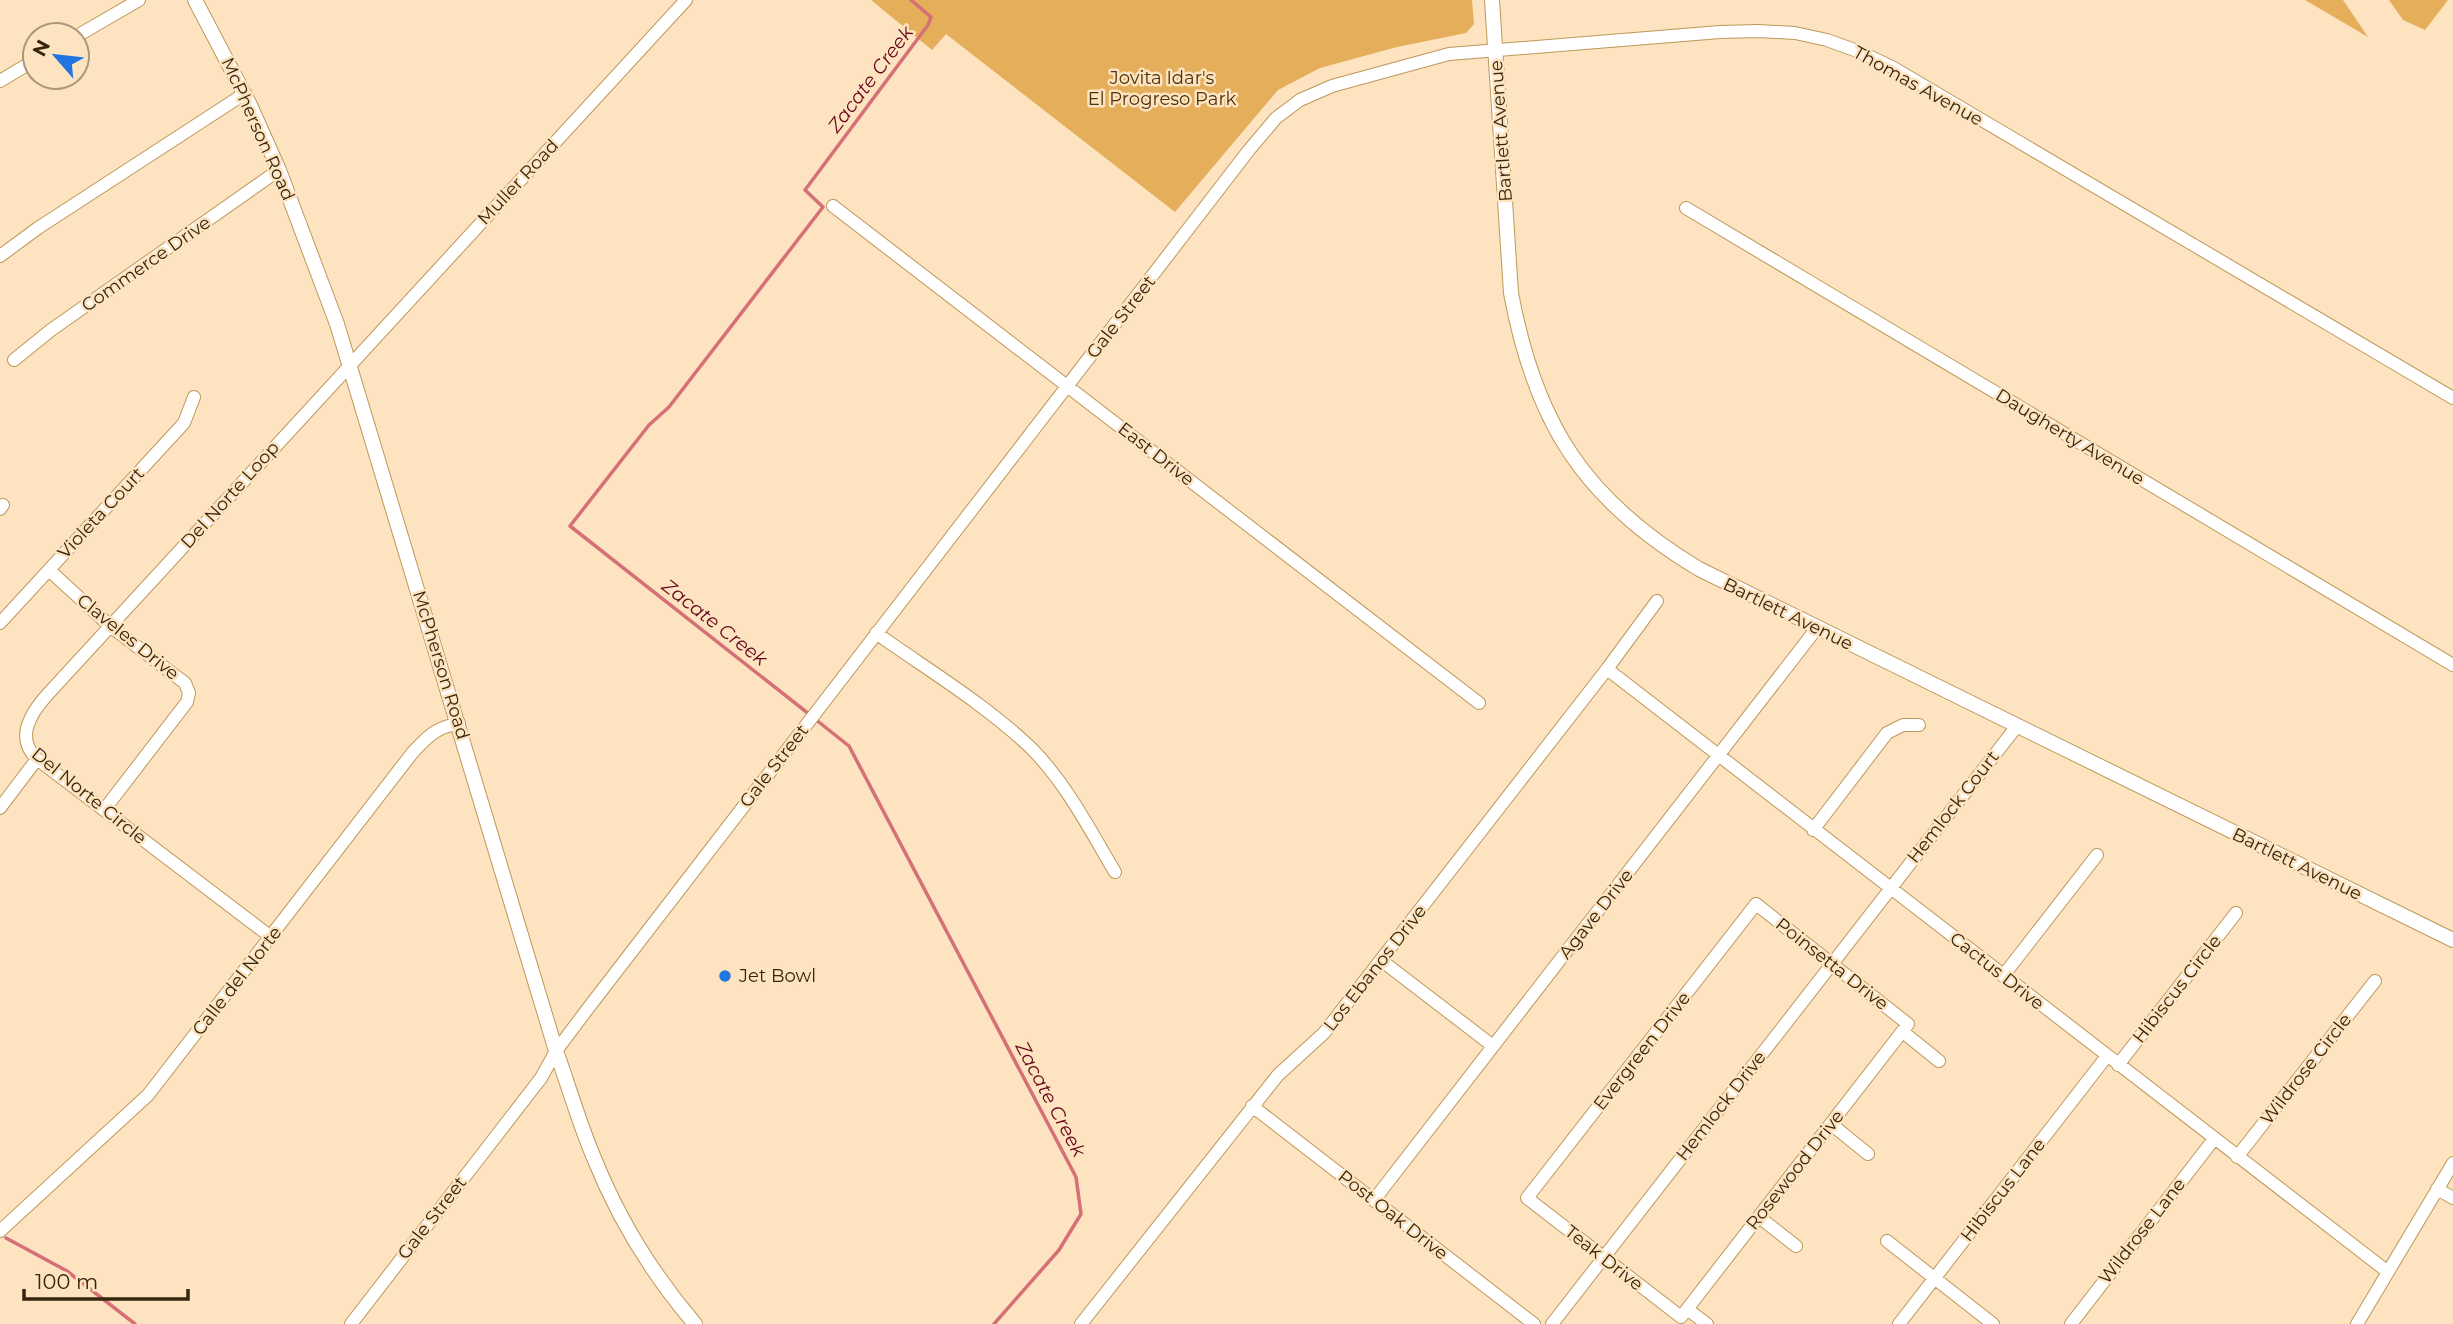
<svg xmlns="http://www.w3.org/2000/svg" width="2453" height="1324" font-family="Montserrat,sans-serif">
<rect width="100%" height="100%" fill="#fde3bf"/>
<path fill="#e4ae5a" d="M871 0H1472L1474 24 1466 33 1397 47 1320 68 1278 90 1175 212 946 34 932 50Z
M2305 0H2343L2368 37Z
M2389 0H2448L2425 30 2403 20Z"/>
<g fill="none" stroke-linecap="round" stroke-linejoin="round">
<path stroke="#d57077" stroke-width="3.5" d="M809 714 570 526 649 425 669 407 823 207 805 190 928 25 931 17 911 0
M815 719 849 746 1076 1177 1081 1214 1059 1250 994 1324
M6 1238 67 1271 135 1324"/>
<g stroke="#be975a" stroke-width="14">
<path id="minor" d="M77 36 139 0
M0 81 35 60
M833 206 1479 703
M1686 208 2453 665
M0 256 38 228 244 94
M14 360 51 330 279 170
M0 509 3 505
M49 570 110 626 185 683 189 693 187 702 104 810
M0 623 184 423 194 397
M876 633C928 670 985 704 1031 748 1066 783 1090 830 1115 872
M1607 669 2388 1272
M0 808 37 759
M1813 830 1887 733 1903 725H1919
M1756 904 1908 1024 1681 1317 1527 1198Z
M271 937 37 759C15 738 30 714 47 695L686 0
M1382 961 1493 1046
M2003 976 2097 855
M1903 1032 1939 1061
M2118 1065 2236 913
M1252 1106 1534 1324
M1831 1124 1868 1154
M2237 1157 2375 981
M2437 1189 2453 1198
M1374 1200 1817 628
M1759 1217 1796 1246
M0 1231 148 1095 413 752C429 735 436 728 459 723
M1887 1241 1993 1324
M1687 1309 1707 1324
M351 1324 541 1078 556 1051 586 1011 1249 150 1276 118 1300 100 1332 86 1449 54 1720 32 1758 31 1795 33 1827 40 1860 52 1892 67 2453 398
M1081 1324 1278 1075 1324 1033 1607 669 1657 601
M1552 1324 2017 726
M1899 1324 2107 1056
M2071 1324 2214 1139
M2357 1324 2453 1163"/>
</g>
<g stroke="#be975a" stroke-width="16">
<path id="major" d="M195 0 250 105 279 170 337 324 556 1051C569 1087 579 1123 594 1158 618 1218 653 1275 695 1324
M1492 0 1511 293C1535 423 1584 500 1699 569L2453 940"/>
</g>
<use href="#minor" stroke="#fff" stroke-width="12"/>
<use href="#major" stroke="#fff" stroke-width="14"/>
</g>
<circle fill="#2175e0" stroke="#fde3bf" stroke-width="2.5" cx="725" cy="976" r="7"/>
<g text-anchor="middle" stroke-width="5" stroke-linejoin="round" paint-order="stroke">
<g font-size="18" fill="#4b340d" stroke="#fde3bf">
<text x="1162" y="84">Jovita Idar's<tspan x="1162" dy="21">El Progreso Park</tspan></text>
</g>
<g font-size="18" fill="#36260d" stroke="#fde3bf">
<text transform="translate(1918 86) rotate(29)" y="6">Thomas Avenue</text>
<text transform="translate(258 129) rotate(66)" y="6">McPherson Road</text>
<text transform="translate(1501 131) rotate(-94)" y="6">Bartlett Avenue</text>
<text transform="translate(518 182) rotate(-47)" y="6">Muller Road</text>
<text transform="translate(146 264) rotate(-35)" y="6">Commerce Drive</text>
<text transform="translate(1121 317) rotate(-52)" y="6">Gale Street</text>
<text transform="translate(2070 437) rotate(31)" y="6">Daugherty Avenue</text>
<text transform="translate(1156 454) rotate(38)" y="6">East Drive</text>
<text transform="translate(230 495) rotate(-48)" y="6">Del Norte Loop</text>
<text transform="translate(101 513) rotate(-47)" y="6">Violeta Court</text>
<text transform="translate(1788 614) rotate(26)" y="6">Bartlett Avenue</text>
<text transform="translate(128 637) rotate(39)" y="6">Claveles Drive</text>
<text transform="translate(441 665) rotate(73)" y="6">McPherson Road</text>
<text transform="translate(774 766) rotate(-52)" y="6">Gale Street</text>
<text transform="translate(89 796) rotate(39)" y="6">Del Norte Circle</text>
<text transform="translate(1953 807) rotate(-52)" y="6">Hemlock Court</text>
<text transform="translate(2297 864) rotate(26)" y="6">Bartlett Avenue</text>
<text transform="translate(1596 914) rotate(-52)" y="6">Agave Drive</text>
<text transform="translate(1832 964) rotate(38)" y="6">Poinsetta Drive</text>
<text transform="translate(1375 968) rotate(-52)" y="6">Los Ebanos Drive</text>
<text transform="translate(1997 971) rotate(38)" y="6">Cactus Drive</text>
<text transform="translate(237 981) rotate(-52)" y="6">Calle del Norte</text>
<text transform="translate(2177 989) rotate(-52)" y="6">Hibiscus Circle</text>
<text transform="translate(1642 1051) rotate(-52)" y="6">Evergreen Drive</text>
<text transform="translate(2306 1069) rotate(-52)" y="6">Wildrose Circle</text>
<text transform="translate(1721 1106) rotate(-52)" y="6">Hemlock Drive</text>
<text transform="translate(1795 1170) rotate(-52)" y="6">Rosewood Drive</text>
<text transform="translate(2003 1190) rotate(-52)" y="6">Hibiscus Lane</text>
<text transform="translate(1393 1215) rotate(38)" y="6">Post Oak Drive</text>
<text transform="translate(432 1218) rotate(-52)" y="6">Gale Street</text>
<text transform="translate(2142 1231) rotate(-52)" y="6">Wildrose Lane</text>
<text transform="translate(1604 1258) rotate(38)" y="6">Teak Drive</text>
</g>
<g font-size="18" fill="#36260d" stroke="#fde3bf" text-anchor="start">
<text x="739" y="982">Jet Bowl</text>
</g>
<g font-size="19" font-style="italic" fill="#65051c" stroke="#fde3bf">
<text transform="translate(870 79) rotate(-53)" y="7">Zacate Creek</text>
<text transform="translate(715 622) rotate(38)" y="7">Zacate Creek</text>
<text transform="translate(1051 1099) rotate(62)" y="7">Zacate Creek</text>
</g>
</g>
<g transform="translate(56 56) rotate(298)"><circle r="33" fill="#fde3bf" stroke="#ad9778" stroke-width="2"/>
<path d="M0-5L12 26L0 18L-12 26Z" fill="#2175e0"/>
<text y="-10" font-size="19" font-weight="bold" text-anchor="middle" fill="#36260d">N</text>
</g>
<path d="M24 1289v10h164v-10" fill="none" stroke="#36260d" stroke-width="3.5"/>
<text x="35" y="1289" font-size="21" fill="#36260d" stroke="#fde3bf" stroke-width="5" paint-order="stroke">100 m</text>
</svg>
